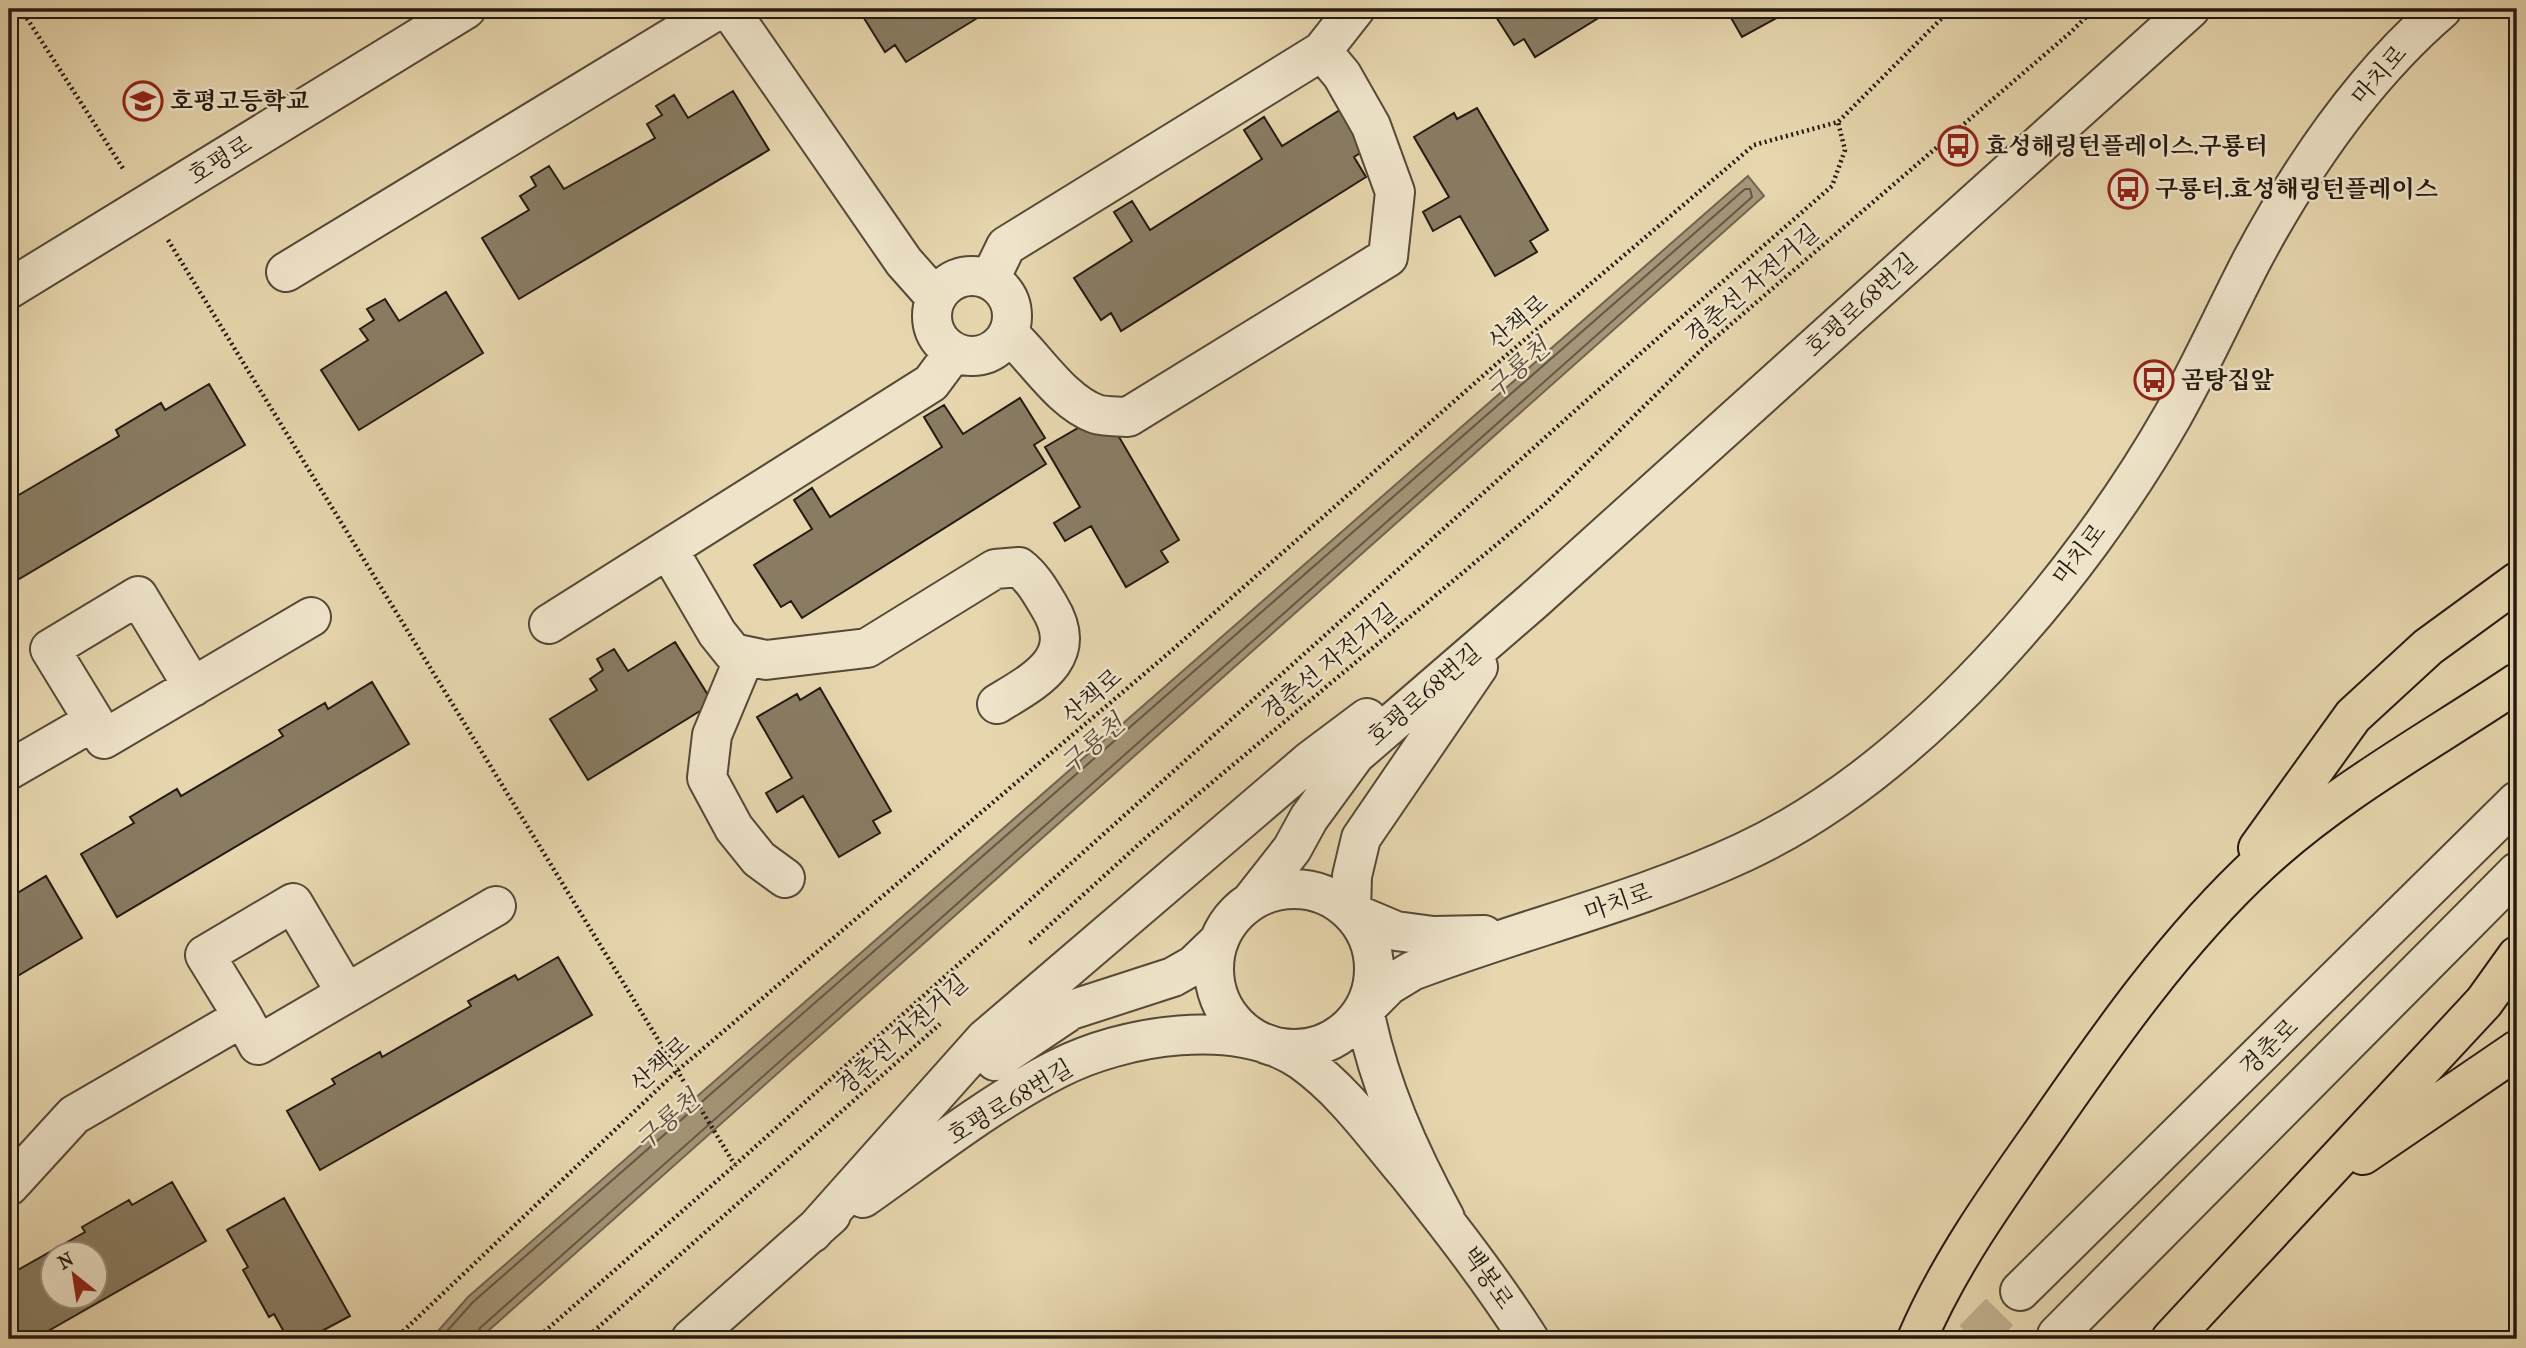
<svg xmlns="http://www.w3.org/2000/svg" width="2526" height="1348" font-family="'IM FELL French Canon','Noto Serif KR',serif">
<rect width="100%" height="100%" fill="#e7d6ae"/>
<filter id="stains"><feTurbulence type="fractalNoise" baseFrequency=".00286" numOctaves="4"/><feColorMatrix values="0 0 0 0 .2 0 0 0 0 .09 0 0 0 0 .02 0 0 0 .5 -.17"/></filter>
<radialGradient id="worn" r=".72"><stop offset=".6" stop-color="#630" stop-opacity="0"/><stop offset="1" stop-color="#630" stop-opacity=".3"/></radialGradient>
<path fill="#a59679" stroke="#71644f" stroke-width="2" d="M1748 176 1764 196 479 1339H431L468 1297Z"/>
<g fill="none" stroke-linecap="round" stroke-linejoin="round">
<path stroke="#645845" stroke-width="2" d="M440 1339 473 1302 1745 189H1750L1752 197 480 1328 475 1339"/>
</g>
<path fill="#897c63" stroke="#241a11" stroke-width="2" fill-rule="evenodd" d="M992 9 906 62 895 45 885 52 859 10Z
M1491 9H1613L1535 57 1524 39 1514 45Z
M1726 9H1793L1742 37Z
M9 70 18 86 9 91Z
M733 91 769 150 519 299 482 238 529 210 520 196 536 186 531 177 549 166 564 189 655 138 647 124 662 115 656 106 674 95 688 118Z
M9 96 17 109 9 114Z
M1477 108 1548 230 1530 241 1537 252 1495 276 1460 216 1433 231 1423 212 1449 197 1414 137 1454 113 1457 119Z
M1340 110 1365 150 1354 157 1366 177 1121 331 1111 313 1101 320 1074 278 1132 241 1114 212 1132 201 1150 230 1262 159 1244 130 1264 117 1282 146Z
M446 292 483 353 359 430 321 370 368 340 360 329 374 320 367 309 385 299 399 321Z
M209 384 245 445 9 585V493L13 490 17 496 119 436 116 430 161 403 165 410Z
M1020 398 1045 438 1034 445 1046 464 802 618 791 601 781 607 754 565 812 529 794 500 812 488 830 517 942 447 924 417 944 405 963 434Z
M1108 418 1179 540 1161 551 1168 562 1126 587 1091 526 1065 541 1054 523 1080 507 1045 447 1085 424Z
M675 642 713 703 588 780 550 719 597 690 590 679 603 670 597 659 614 649 628 671Z
M372 682 409 744 117 917 81 854 134 823 130 817 177 789 181 796 283 736 279 730 325 703 328 709Z
M820 688 891 811 873 821 880 833 839 857 803 796 777 812 766 793 792 778 757 717 797 694 800 700Z
M46 876 82 938 9 981V898Z
M558 957 592 1015 320 1170 287 1111 335 1084 332 1079 380 1052 382 1057 471 1006 468 1001 515 975 518 980Z
M172 1182 206 1241 34 1339H9V1275L85 1232 82 1227 129 1200 132 1205ZM52 1254H94V1296H52Z
M284 1198 350 1316 307 1339H288L274 1314 269 1317 243 1270 248 1267 227 1230Z"/>
<g fill="none" stroke-linecap="round" stroke-linejoin="round">
<path stroke="#c0b08f" stroke-width="38" stroke-dasharray="38 19" stroke-linecap="butt" d="M1973 1339 2020 1291"/>
<g stroke="#554938" stroke-width="42">
<path id="minor" d="M729 9 904 262 936 298
M286 272 719 9
M932 316a40 40 0 1 1 80 0a40 40 0 1 1-80 0Z
M990 279 1006 246 1322 51 1355 9
M9 289 466 9
M1009 334C1036 359 1062 402 1096 414 1105 417 1118 416 1128 417L1388 257 1395 192 1371 126 1342 75 1322 51
M668 549 717 633 733 653 766 660 867 648 995 569 1019 567C1033 578 1040 591 1049 606 1081 658 1036 680 997 704
M549 624 931 383 954 352
M745 656 712 735 707 778 734 828 759 859 785 878
M1478 667 1361 838 1352 876 1351 912 1396 931 1433 936 1484 935
M94 721 50 649 138 596 193 687
M9 770 94 721 104 739 311 617
M1214 969a80 80 0 1 1 160 0a80 80 0 1 1-160 0Z
M1252 900 1292 849 1309 818 1355 755 1532 602 2190 9
M243 1017 205 955 293 903 346 993
M995 1061 1071 1010 1173 977 1194 965 1219 941
M9 1186 74 1115 243 1017 258 1045 496 906
M863 1198C926 1154 988 1104 1057 1069 1123 1035 1237 1016 1302 1061 1344 1091 1374 1134 1407 1173 1450 1227 1492 1281 1529 1339
M1445 1218C1409 1152 1379 1085 1364 1010L1389 985 1412 971C1522 929 1637 902 1744 852 1916 772 2079 580 2172 417 2201 366 2225 312 2252 260 2301 168 2363 77 2442 9
M812 1233 985 1039 1311 760 1367 718
M2020 1291 2517 801
M2057 1335 2517 872
M691 1339 831 1215"/>
</g>
<g stroke="#241a11" stroke-width="42">
<path id="highway" d="M2258 848 2353 716 2428 647 2517 582
M2363 1155 2517 1050
M1917 1339C1948 1266 1997 1197 2043 1132 2108 1038 2177 939 2262 861 2338 791 2432 740 2517 683
M2171 1339 2484 1002 2517 956"/>
</g>
<path stroke="#241a11" stroke-width="4.5" stroke-dasharray="2 3.5" stroke-linecap="butt" d="M21 9 124 170
M168 240 735 1165
M1030 943 1148 836 1546 503 1701 350 2071 32 2094 9
M395 1339 678 1070 1170 652 1502 359 1754 145 1838 122 1951 9
M536 1339 735 1165 1578 408 1832 186 1845 150 1838 122
M585 1339 940 1024"/>
<use href="#minor" stroke="#efe4ca" stroke-width="38"/>
<use href="#highway" stroke="#e7d6ae" stroke-width="38"/>
</g>
<defs>
<g id="school-ring" transform="scale(2.0125)"><circle r="9.5" fill="#efe4ca" stroke="#8f2418" stroke-width="1.5"/><path d="M0-5L7-2L0 1L-7-2ZM-4 1L0 2.5L4 1V4Q0 6-4 4Z" fill="#8f2418"/></g>
<g id="bus-ring" transform="scale(2.0125)"><circle r="9.5" fill="#efe4ca" stroke="#8f2418" stroke-width="1.5"/><path d="M-5-6H5V4H4V6H2V4H-2V6H-4V4H-5ZM-3.5-4V0h7V-4ZM-3.5 1.2v1.5H-2V1.2ZM2 1.2v1.5H3.5V1.2Z" fill="#8f2418"/></g>
</defs>
<g fill-rule="evenodd">
<use href="#school-ring" x="143" y="101"/>
<use href="#bus-ring" x="1958" y="146"/>
<use href="#bus-ring" x="2128" y="189"/>
<use href="#bus-ring" x="2154" y="380"/>
</g>
<g text-anchor="middle" stroke-width="5" stroke-linejoin="round" paint-order="stroke">
<g font-size="24" fill="#241a11" stroke="#efe4ca">
<text transform="translate(2379 75) rotate(-49)" y="8">마치로</text>
<text transform="translate(220 160) rotate(-32)" y="8">호평로</text>
<text transform="translate(1752 284) rotate(-41)" y="8">경춘선 자전거길</text>
<text transform="translate(1861 305) rotate(-42)" y="8">호평로68번길</text>
<text transform="translate(1518 322) rotate(-41)" y="8">산책로</text>
<text transform="translate(2079 554) rotate(-52)" y="8">마치로</text>
<text transform="translate(1329 662) rotate(-40)" y="8">경춘선 자전거길</text>
<text transform="translate(1424 695) rotate(-41)" y="8">호평로68번길</text>
<text transform="translate(1092 696) rotate(-41)" y="8">산책로</text>
<text transform="translate(1618 902) rotate(-19)" y="8">마치로</text>
<text transform="translate(902 1035) rotate(-42)" y="8">경춘선 자전거길</text>
<text transform="translate(2269 1047) rotate(-44)" y="8">경춘로</text>
<text transform="translate(660 1064) rotate(-42)" y="8">산책로</text>
<text transform="translate(1010 1102) rotate(-31)" y="8">호평로68번길</text>
<text transform="translate(1488 1278) rotate(55)" y="8">백봉로</text>
</g>
<g font-size="24" font-weight="bold" fill="#241a11" stroke="#efe4ca" text-anchor="start">
<text x="170" y="109">호평고등학교</text>
<text x="1985" y="154">효성해링턴플레이스.구룡터</text>
<text x="2155" y="197">구룡터.효성해링턴플레이스</text>
<text x="2181" y="388">곰탕집앞</text>
</g>
<g font-size="26" font-style="italic" fill="#584c3b" stroke="#efe4ca">
<text transform="translate(1517 368) rotate(-41)" y="9">구룡천</text>
<text transform="translate(1092 744) rotate(-41)" y="9">구룡천</text>
<text transform="translate(667 1120) rotate(-41)" y="9">구룡천</text>
</g>
</g>
<rect width="2526" height="1348" fill="none" stroke="#e7d6ae" stroke-width="35"/>
<rect x="10" y="10" width="2505" height="1327" fill="none" stroke="#241a11" stroke-width="3.5"/>
<rect x="18" y="18" width="2491" height="1313" fill="none" stroke="#241a11" stroke-width="2"/>
<g transform="translate(74 1275) rotate(330)"><circle r="33" fill="#efe4ca" stroke="#9e9380" stroke-width="2"/>
<path d="M0-5L12 26L0 18L-12 26Z" fill="#8f2418"/>
<text y="-10" font-size="19" font-weight="bold" text-anchor="middle" fill="#241a11">N</text>
</g>
<rect width="100%" height="100%" filter="url(#stains)"/>
<rect width="100%" height="100%" fill="url(#worn)"/>
</svg>
